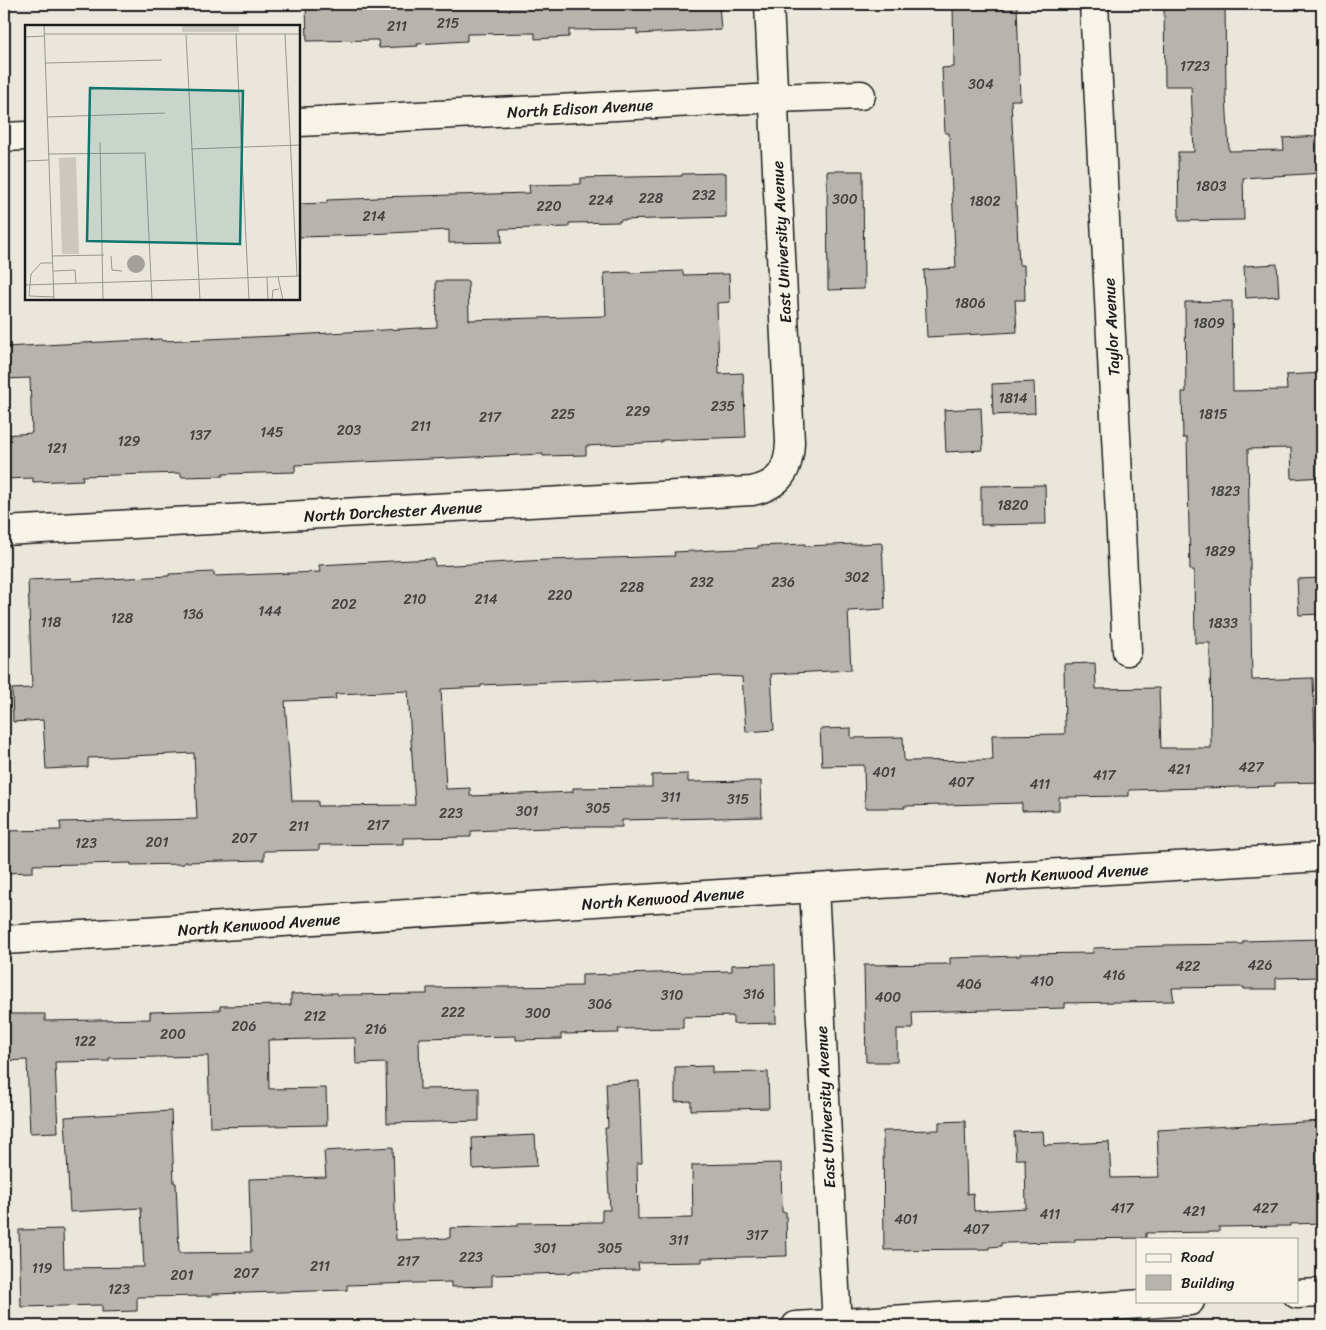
<svg xmlns="http://www.w3.org/2000/svg" width="1326" height="1330" font-family="Sriracha,sans-serif">
<rect width="100%" height="100%" fill="#eae6dc"/>
<filter id="ink" filterUnits="userSpaceOnUse"><feTurbulence type="fractalNoise" baseFrequency=".02" numOctaves="2"/><feDisplacementMap in="SourceGraphic" scale="10" xChannelSelector="R" yChannelSelector="G"/><feConvolveMatrix kernelMatrix="1 2 1 2 8 2 1 2 1" color-interpolation-filters="sRGB"/></filter>
<g filter="url(#ink)">
<path fill="#b6b4ac" stroke="#1c1c1c" fill-rule="evenodd" d="M306 4H346V8L428 5V4H719L721 30 637 34V29L569 30V37L535 39V33L467 34V41L417 44 418 46 379 48 378 40 307 41Z
M953 4H1017L1020 100H1011L1019 265H1024L1025 300H1015L1017 332 927 337 924 270 956 268 949 133H945L942 68 954 67Z
M1164 4H1225L1226 95 1229 151 1284 150 1283 138 1321 136 1322 173 1243 178 1244 220 1179 221 1178 152H1194L1191 86H1165Z
M827 171H863L864 289 828 290Z
M726 173V217L620 220V222L569 223V227L501 229 502 242 449 243V230L369 234V235L299 237V204L327 203V200L377 198V197L530 193 529 185 581 184V178L682 176V174Z
M1277 264 1279 296 1246 298 1244 266Z
M683 271V275L729 274 730 302 717 303 719 374 743 373 746 437 662 440V442L586 446V455L543 456V454L295 465V472L223 474V476L181 477V473L82 476 83 480 33 482V478L4 479V435L32 433 30 378 4 379V347L161 339 162 341 276 336 437 327 436 281H468L469 320 606 316 604 273 630 272V273Z
M1232 301 1233 391 1287 390 1286 375 1322 373V477L1292 479 1291 448 1248 449 1252 680 1313 678 1315 741H1322V782L1275 783V786L1129 790V796L1059 797V810L1022 811V803L904 806 905 808H865L864 765 822 766 820 729 851 728V738L903 737 904 761 993 760 992 735 1065 734 1064 664 1095 663 1096 689 1159 688 1161 748H1211L1210 643H1195L1194 570H1190L1187 438H1183L1182 392H1186L1185 302Z
M1034 382 1035 413 993 415 992 384Z
M981 408 983 450 946 452 944 410Z
M1045 485 1046 524 981 525V486Z
M882 543 885 609 848 611 851 670 771 674 774 730 746 732 742 677 719 676 624 680 597 681V680L481 685V687L441 689 446 789 470 788V796L573 792V788L652 787V775L688 774V782L761 781 762 817 622 820V827H574L471 831V837L403 838V844L319 845V850L264 851V860L184 862V864L131 865V863L33 865V872L4 873V831L61 830 60 822 197 819 194 753 88 758V767L46 769 43 720 13 722 12 689 32 688 28 580 71 578V581L169 576V574L214 572V576L320 572 319 565 392 561 434 559 435 566 547 560 675 556 674 552 758 548V546L805 544V546ZM408 691 415 805 318 806V801H292L285 701 336 699 335 694Z
M1322 578V614L1299 615 1297 579Z
M1322 939V977L1276 978V989H1244V987L1172 988 1174 1001 1065 1003V1008L912 1012 913 1029H897V1062H866L864 965 950 964V958L1020 956V954L1093 953V948L1164 946V945L1243 944V941Z
M775 964 776 1023 733 1024V1016L683 1017V1028L618 1029 619 1033 561 1034V1039L516 1040V1036L419 1038 420 1089 479 1088V1121L387 1123 386 1063 356 1064 355 1038 268 1040 269 1089 326 1088 327 1125 210 1127 208 1056 109 1058V1061L55 1062 58 1132 30 1133 27 1060 4 1061V1014H45V1021L150 1019V1012L220 1010V1006L291 1005V994L337 993 338 995 427 994V988L582 986V975L732 971V965Z
M712 1066V1073L768 1072 769 1108 691 1110V1101L675 1102V1067Z
M639 1081 642 1163H637L638 1219 693 1218 692 1165 781 1163 782 1212H786L787 1256 702 1258V1262L638 1263 639 1270 572 1271V1273L492 1275V1286L451 1287V1282L347 1285V1290L212 1294V1296L137 1297V1311L102 1312V1305L21 1307 19 1230 63 1229 64 1268 144 1267 141 1208 70 1212 65 1117 171 1111 174 1183H176L179 1253 251 1252 249 1179 326 1177 324 1151 393 1147 396 1240 450 1238V1228L518 1226V1223L602 1222V1210H610L605 1128H608L606 1083Z
M965 1121 967 1194 973 1193 974 1211 1026 1208 1025 1159H1016L1014 1132 1043 1131 1044 1145 1109 1142 1111 1178 1159 1177 1157 1130 1322 1121V1223L1290 1224V1226L1219 1227V1232L1146 1233V1238L1075 1239V1242L1001 1243V1246L989 1247V1249L884 1250 883 1131 939 1130V1122Z
M535 1135 537 1166 473 1169 472 1138Z"/>
<g fill="none" stroke-linecap="round" stroke-linejoin="round">
<g stroke="#1c1c1c" stroke-width="31">
<path id="minor" d="M1094 4 1127 651
M299 122 774 98 861 95
M4 137 26 136
M4 531 752 491C780 485 789 470 790 442L769 4
M814 888 837 1326
M4 940 782 890 1322 857
M1297 1294 1322 1293
M796 1326 1190 1301"/>
</g>
<use href="#minor" stroke="#f7f3e8" stroke-width="28"/>
</g>
</g>
<g text-anchor="middle" stroke-width="4.5" stroke-linejoin="round" paint-order="stroke">
<g font-size="14" fill="#424240">
<text x="448" y="28">215</text>
<text x="397" y="31">211</text>
<text x="1195" y="71">1723</text>
<text x="981" y="89">304</text>
<text x="1211" y="191">1803</text>
<text x="704" y="200">232</text>
<text x="651" y="203">228</text>
<text x="845" y="204">300</text>
<text x="601" y="205">224</text>
<text x="985" y="206">1802</text>
<text x="549" y="211">220</text>
<text x="374" y="221">214</text>
<text x="970" y="308">1806</text>
<text x="1209" y="328">1809</text>
<text x="1013" y="403">1814</text>
<text x="723" y="411">235</text>
<text x="638" y="416">229</text>
<text x="563" y="419">225</text>
<text x="1213" y="419">1815</text>
<text x="490" y="422">217</text>
<text x="421" y="431">211</text>
<text x="349" y="435">203</text>
<text x="272" y="437">145</text>
<text x="200" y="440">137</text>
<text x="129" y="446">129</text>
<text x="57" y="453">121</text>
<text x="1225" y="496">1823</text>
<text x="1013" y="510">1820</text>
<text x="1220" y="556">1829</text>
<text x="857" y="582">302</text>
<text x="702" y="587">232</text>
<text x="783" y="587">236</text>
<text x="632" y="592">228</text>
<text x="560" y="600">220</text>
<text x="415" y="604">210</text>
<text x="486" y="604">214</text>
<text x="344" y="609">202</text>
<text x="270" y="616">144</text>
<text x="193" y="619">136</text>
<text x="122" y="623">128</text>
<text x="51" y="627">118</text>
<text x="1223" y="628">1833</text>
<text x="1251" y="772">427</text>
<text x="1179" y="774">421</text>
<text x="884" y="777">401</text>
<text x="1104" y="780">417</text>
<text x="961" y="787">407</text>
<text x="1040" y="789">411</text>
<text x="671" y="802">311</text>
<text x="738" y="804">315</text>
<text x="598" y="813">305</text>
<text x="527" y="816">301</text>
<text x="451" y="818">223</text>
<text x="378" y="830">217</text>
<text x="299" y="831">211</text>
<text x="244" y="843">207</text>
<text x="157" y="847">201</text>
<text x="86" y="848">123</text>
<text x="1260" y="970">426</text>
<text x="1188" y="971">422</text>
<text x="1114" y="980">416</text>
<text x="1042" y="986">410</text>
<text x="969" y="989">406</text>
<text x="754" y="999">316</text>
<text x="672" y="1000">310</text>
<text x="888" y="1002">400</text>
<text x="600" y="1009">306</text>
<text x="453" y="1017">222</text>
<text x="538" y="1018">300</text>
<text x="315" y="1021">212</text>
<text x="244" y="1031">206</text>
<text x="376" y="1034">216</text>
<text x="173" y="1039">200</text>
<text x="85" y="1046">122</text>
<text x="1122" y="1213">417</text>
<text x="1265" y="1213">427</text>
<text x="1194" y="1216">421</text>
<text x="1050" y="1219">411</text>
<text x="906" y="1224">401</text>
<text x="976" y="1234">407</text>
<text x="757" y="1240">317</text>
<text x="679" y="1245">311</text>
<text x="545" y="1253">301</text>
<text x="610" y="1253">305</text>
<text x="471" y="1262">223</text>
<text x="408" y="1266">217</text>
<text x="320" y="1271">211</text>
<text x="42" y="1273">119</text>
<text x="246" y="1278">207</text>
<text x="182" y="1280">201</text>
<text x="119" y="1294">123</text>
</g>
<g font-size="16" fill="#1c1c1c" stroke="#f7f3e8">
<text transform="translate(580 108) rotate(-3)" y="6">North Edison Avenue</text>
<text transform="translate(781 242) rotate(-93)" y="6">East University Avenue</text>
<text transform="translate(1111 327) rotate(-93)" y="6">Taylor Avenue</text>
<text transform="translate(393 511) rotate(-3)" y="6">North Dorchester Avenue</text>
<text transform="translate(1067 873) rotate(-3)" y="6">North Kenwood Avenue</text>
<text transform="translate(663 898) rotate(-4)" y="6">North Kenwood Avenue</text>
<text transform="translate(259 924) rotate(-4)" y="6">North Kenwood Avenue</text>
<text transform="translate(825 1107) rotate(-93)" y="6">East University Avenue</text>
</g>
</g>
<g transform="translate(25 25)">
<rect width="275" height="275" fill="#eae6dc"/>
<path d="M157 0H214V7H157ZM51 132 54 229H37L34 133Z" fill="#ccc8c0"/>
<path d="M102 239a9 9 0 1 1 18 0a9 9 0 1 1-18 0Z" fill="#a3a19a"/>
<path fill="none" stroke="#98958f" stroke-width="1" d="M19 0 29 275M20 9H275M211 9 224 275M260 9 272 251M161 10 175 275M0 12 20 11M21 38 137 35M22 92 140 88M75 117 78 275M166 124 275 120M23 129 120 128 127 275M0 136 24 135M27 231 79 230M86 231 87 245 97 246M28 238H16L6 249 4 271 29 272M28 246 50 245 51 259M242 252 243 275M253 252 258 275M0 260 275 251M247 275 248 265 254 264"/>
<path fill="#0f766e" fill-opacity="0.15" stroke="#0f766e" stroke-width="2.5" d="M65 63 218 66 215 219 62 216Z"/>
<rect width="275" height="275" fill="none" stroke="#1c1c1c" stroke-width="2.5"/>
</g>
<rect width="1326" height="1330" fill="none" stroke="#f7f3e8" stroke-width="20"/>
<rect x="10" y="10" width="1306" height="1310" fill="none" stroke="#1c1c1c" stroke-width="2" filter="url(#ink)"/>
<rect x="1136" y="1238" width="162" height="65" fill="#f7f3e8" stroke="#9f9d96"/>
<rect x="1146" y="1254" width="25" height="8" fill="#f7f3e8" stroke="#9f9d96"/>
<text x="1181" y="1262" font-size="15" fill="#1c1c1c">Road</text>
<rect x="1146" y="1275" width="25" height="15" fill="#b6b4ac" stroke="#9f9d96"/>
<text x="1181" y="1288" font-size="15" fill="#1c1c1c">Building</text>
</svg>
